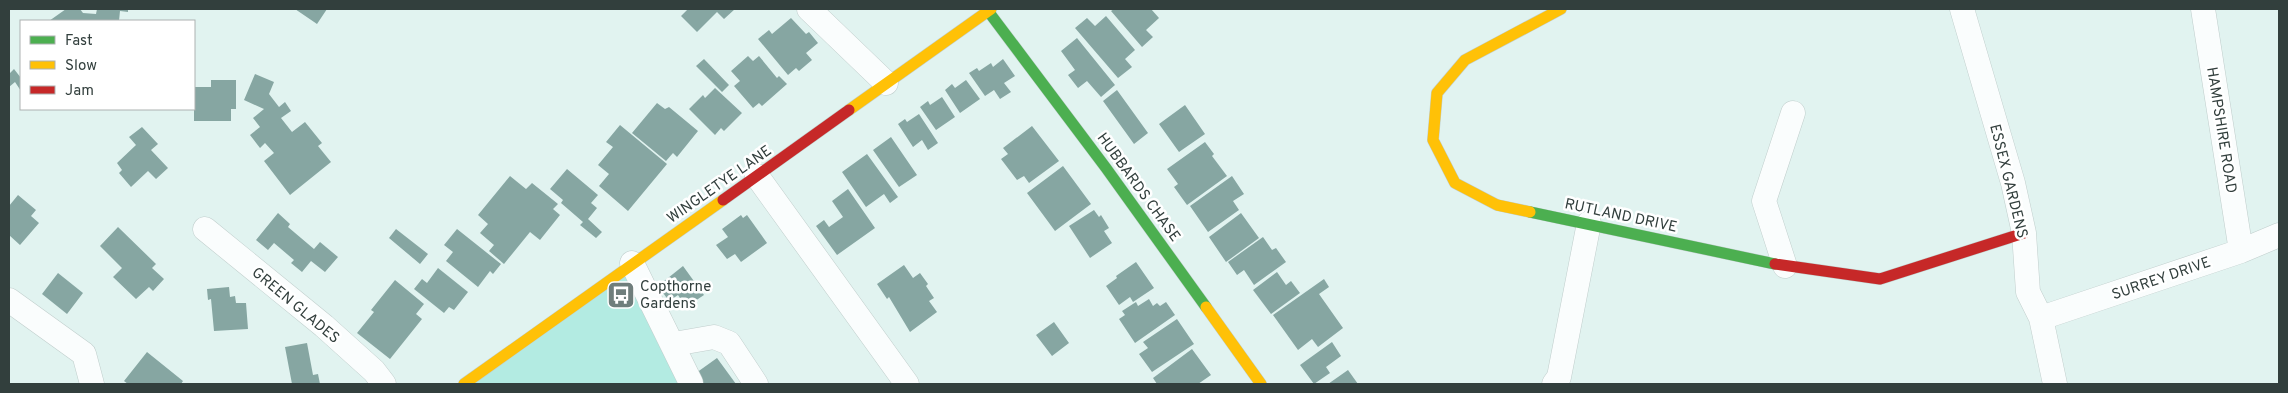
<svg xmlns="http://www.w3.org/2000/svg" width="2288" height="393" font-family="Overpass,sans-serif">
<rect width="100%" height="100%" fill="#e1f3f0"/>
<path fill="#b3ebe2" d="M632 263 683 384H469Z"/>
<path fill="#86a6a2" d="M66 9H80L83 13 96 14 97 9H128V12L120 11 119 21H49Z
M295 9H327L317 24Z
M688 9H735L724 19 717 12 697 32 681 16Z
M1114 9H1151L1159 18 1146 30 1153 37 1142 47 1111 11Z
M1106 16 1135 50 1125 59 1132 67 1118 78 1075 28 1087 18 1095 26Z
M791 18 806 34 809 32 818 43 806 53 812 60 799 71 796 68 788 75 758 39 769 30 772 34Z
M1077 38 1115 85 1101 97 1087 81 1078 88 1068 75 1075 70 1061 51Z
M748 56 753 61 759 56 777 78 779 76 787 84 762 106 759 103 753 108 734 86 740 81 731 71Z
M704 59 729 85 722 92 696 66Z
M1003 59 1015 76 1004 83 1011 92 1000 99 994 90 985 96 969 73 977 68 979 71 991 63 993 67Z
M14 69 21 78V91L15 82 9 87V74Z
M255 74 274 82 269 94 279 107 285 102 291 111 281 118 292 132 305 122 322 143 318 146 331 162 290 195 264 161 274 153 265 143 260 148 250 135 260 127 253 118 264 109 244 100Z
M211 80H236V109H231V121H194V87H211Z
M966 80 980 99 960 113 945 90 952 84 955 88Z
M715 88 742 113 724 131 721 128 715 135 689 109 703 95 705 98Z
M1117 90 1148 133 1134 144 1103 101Z
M942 97 955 117 936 130 920 107 928 101 930 105Z
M657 103 665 109 669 107 698 131 677 157 673 153 666 161 632 133Z
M1185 105 1205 134 1179 152 1159 124Z
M919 114 938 143 928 150 922 140 913 147 898 124 905 119 907 122Z
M620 125 667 164 628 211 599 186 609 174 598 165 613 147 606 142Z
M1032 126 1059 161 1029 183 1024 176 1017 180 1001 159 1008 154 1003 148Z
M142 127 158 144 151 150 168 168 156 179 148 171 131 187 119 173 122 170 117 163 136 145 129 137Z
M891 137 917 175 899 187 873 150Z
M1205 142 1214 154 1212 156 1227 176 1187 205 1174 187 1178 184 1167 169Z
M867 154 898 197 890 203 884 194 866 207 842 172Z
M1063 166 1091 204 1055 231 1027 193Z
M567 169 598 195 591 203 597 208 588 219 602 232 596 238 580 225 583 222 561 203 563 200 550 189Z
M510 176 526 189 532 183 558 204 553 209 560 215 540 240 530 232 504 264 489 251 494 245 480 233 488 224 478 215Z
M1232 176 1244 194 1233 201 1239 210 1208 232 1190 206Z
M848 189 875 228 837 255 816 226 824 220 829 227 843 217 832 201Z
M18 195 36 210 31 216 39 223 20 245 9 235V206Z
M1094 210 1099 217 1101 215 1109 228 1104 231 1112 243 1090 258 1069 226Z
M278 213 290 224 288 227 314 249 320 242 338 257 325 272 311 261 302 272 291 263 294 260 274 243 268 250 256 240Z
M1241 213 1259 238 1226 262 1209 237Z
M741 215 743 218 747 215 767 243 741 262 735 254 727 259 716 245 728 237 722 229Z
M118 227 156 264 152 268 164 279 153 291 149 287 136 299 113 277 122 268 100 246Z
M396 229 428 254 420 264 389 238Z
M457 229 501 264 493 274 490 271 478 287 446 261 453 252 444 245Z
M1263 237 1272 250 1276 248 1286 262 1254 285 1244 270 1237 275 1228 262Z
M1136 262 1154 288 1133 302 1130 297 1119 305 1106 286 1117 278 1116 276Z
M904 265 913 278 920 273 928 284 926 286 934 298 929 301 937 312 910 332 889 297 887 299 877 284Z
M683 266 704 295 686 307 678 295 669 301 658 286Z
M438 268 468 292 454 310 449 307 444 313 414 289 422 279 427 283Z
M1277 272 1286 285 1291 281 1300 293 1271 314 1253 290Z
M58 273 83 293 67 314 42 294Z
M1324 279 1329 287 1319 294 1343 328 1318 347 1312 339 1298 350 1273 315Z
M395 280 424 304 416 314 422 319 390 359 357 333 374 312 371 310Z
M229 287 230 297 235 296 236 303H246L248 329 214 331 211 299 208 300 207 289Z
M1149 299 1153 306 1157 303 1160 306 1166 302 1175 315 1135 343 1119 319 1125 315 1122 311 1136 302 1138 306Z
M1177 319 1194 344 1152 372 1139 354 1148 348 1143 342Z
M1054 322 1069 343 1052 356 1036 335Z
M1332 342 1341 356 1326 367 1330 373 1314 384 1300 365Z
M307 343 313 375 318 374 320 384H292L285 347Z
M1192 349 1211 375 1198 384H1157L1153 378Z
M147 352 183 381 181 384H128L124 381Z
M717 358 736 384H704L696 373Z
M1348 370 1358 384H1328Z"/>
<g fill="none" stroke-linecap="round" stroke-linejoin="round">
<g stroke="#c0cecc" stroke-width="25">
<path id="street" d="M809 9 886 83
M1962 9 2013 183 2024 233 2028 292 2041 318 2055 384
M2203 9 2241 251
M757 176 907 384
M205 229 324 326 374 371 384 384
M632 263 691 383
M1785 266 1764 201 1793 113
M9 300 84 354 92 384
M2041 318 2241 251 2279 235
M674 344 714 337 729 343 756 384
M1554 384 1559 377 1589 223"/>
</g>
<g stroke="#c0cecc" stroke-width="12">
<path id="fast" d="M988 11 1106 168 1206 307
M1530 212 1775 264"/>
</g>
<g stroke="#c0cecc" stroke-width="12">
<path id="slow" d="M849 110 991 9
M1530 212 1497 205 1455 183 1433 140 1437 93 1465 60 1561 9
M1206 307 1261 384
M464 384 723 200"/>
</g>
<g stroke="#c0cecc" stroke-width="12">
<path id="jam" d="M723 200 849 110
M1775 264 1880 279 2024 233"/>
</g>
<use href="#street" stroke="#fafdfd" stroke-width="24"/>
<use href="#fast" stroke="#4caf50" stroke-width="11"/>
<use href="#slow" stroke="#ffc107" stroke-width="11"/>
<use href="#jam" stroke="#c62828" stroke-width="11"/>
</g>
<defs>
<g id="bus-square" transform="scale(1.4375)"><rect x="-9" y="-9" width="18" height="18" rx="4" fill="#6f7e7c" stroke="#fff"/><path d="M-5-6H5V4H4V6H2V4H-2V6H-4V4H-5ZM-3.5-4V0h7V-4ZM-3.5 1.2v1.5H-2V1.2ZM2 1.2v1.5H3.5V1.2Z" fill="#fff"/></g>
</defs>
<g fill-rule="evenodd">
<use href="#bus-square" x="621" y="295"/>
</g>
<g text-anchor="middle" stroke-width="5" stroke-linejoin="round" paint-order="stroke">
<g font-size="15" fill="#323f3d" stroke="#fff">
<text transform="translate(2222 130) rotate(81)" y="5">HAMPSHIRE ROAD</text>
<text transform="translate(2009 181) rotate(76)" y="5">ESSEX GARDENS</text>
<text transform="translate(719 184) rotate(-35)" y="5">WINGLETYE LANE</text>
<text transform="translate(1139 187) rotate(54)" y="5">HUBBARDS CHASE</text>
<text transform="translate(1621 215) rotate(12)" y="5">RUTLAND DRIVE</text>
<text transform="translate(2161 278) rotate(-19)" y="5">SURREY DRIVE</text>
<text transform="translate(296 305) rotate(40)" y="5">GREEN GLADES</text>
</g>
<g font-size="15" fill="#323f3d" stroke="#fff" text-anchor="start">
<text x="640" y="291">Copthorne<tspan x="640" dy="17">Gardens</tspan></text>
</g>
</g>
<rect width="2288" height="393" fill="none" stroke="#323f3d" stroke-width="20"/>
<rect x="20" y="20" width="175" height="90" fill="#ffffff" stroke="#adb2b1"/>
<rect x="30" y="36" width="25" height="8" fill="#4caf50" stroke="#adb2b1"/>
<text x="65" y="45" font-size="15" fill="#323f3d">Fast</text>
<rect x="30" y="61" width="25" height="8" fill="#ffc107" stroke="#adb2b1"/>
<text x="65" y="70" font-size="15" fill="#323f3d">Slow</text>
<rect x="30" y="86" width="25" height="8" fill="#c62828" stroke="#adb2b1"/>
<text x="65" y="95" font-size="15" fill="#323f3d">Jam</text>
</svg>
